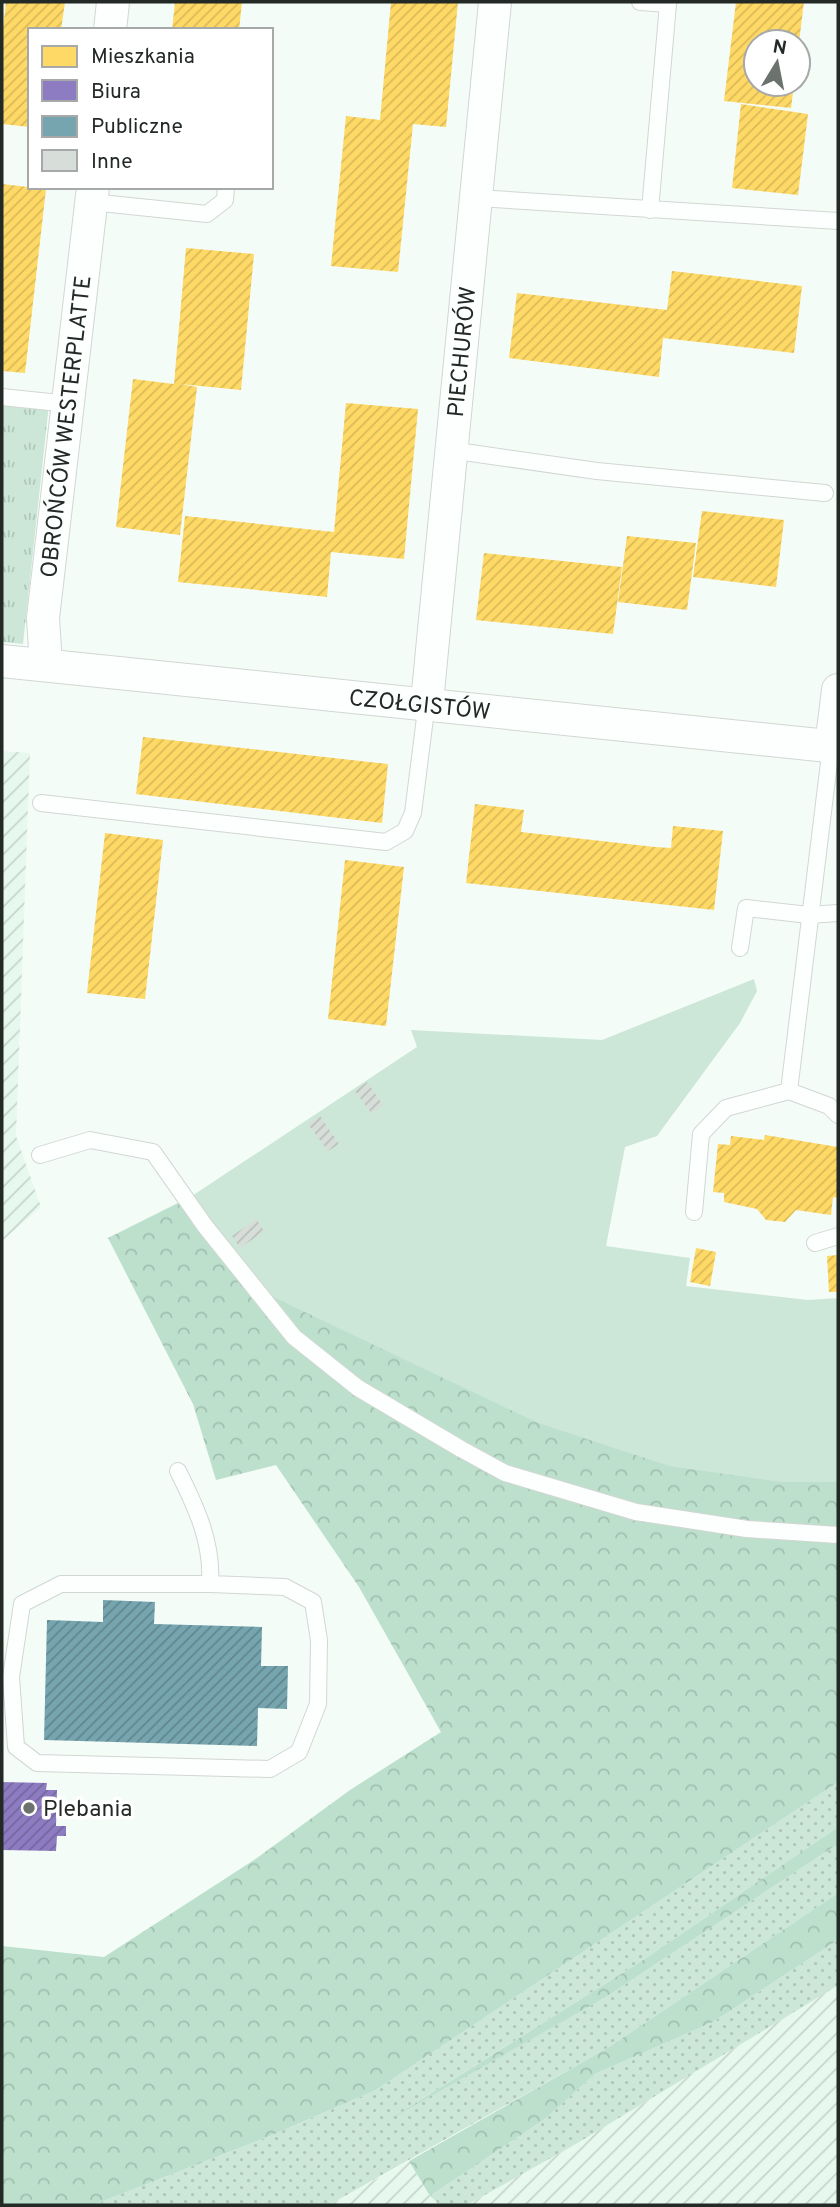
<svg xmlns="http://www.w3.org/2000/svg" width="840" height="2207" font-family="Overpass,sans-serif">
<defs>
<pattern id="industrial-furrows" width="10" height="10" patternUnits="userSpaceOnUse" patternTransform="scale(1.75)"><rect width="10" height="10" fill="#e7f9ee"/><path d="M-1 1l2-2M0 10L10 0M9 11l2-2" fill="none" stroke="#c6d5cc"/></pattern>
<pattern id="grass-dots" width="8" height="8" patternUnits="userSpaceOnUse" patternTransform="scale(1.75)"><rect width="8" height="8" fill="#cce7d7"/><path d="M2 2h.1M6 6h.1" fill="none" stroke="#afc6b8" stroke-width="1.8" stroke-linecap="round"/></pattern>
<pattern id="forest-crowns" width="20" height="18" patternUnits="userSpaceOnUse" patternTransform="scale(1.75)"><rect width="20" height="18" fill="#bce0cc"/><path d="M2 6a3 3 0 1 1 6 0M12 15a3 3 0 1 1 6 0" fill="none" stroke="#a1c0af"/></pattern>
<pattern id="park-tufts" width="24" height="20" patternUnits="userSpaceOnUse" patternTransform="scale(1.75)"><rect width="24" height="20" fill="#cce7d7"/><path d="M3 7l-1-3M5 7V3M7 7l1-3M15 17l-1-3M17 17v-4M19 17l1-3" fill="none" stroke="#afc6b8"/></pattern>
<pattern id="homes-hatch" width="6" height="6" patternUnits="userSpaceOnUse" patternTransform="scale(1.75)"><rect width="6" height="6" fill="#ffd966"/><path d="M-1 1l2-2M0 6l6-6M5 7l2-2" fill="none" stroke="#daba58"/></pattern>
<pattern id="offices-hatch" width="6" height="6" patternUnits="userSpaceOnUse" patternTransform="scale(1.75)"><rect width="6" height="6" fill="#8e7cc3"/><path d="M-1 1l2-2M0 6l6-6M5 7l2-2" fill="none" stroke="#74669e"/></pattern>
<pattern id="public-hatch" width="6" height="6" patternUnits="userSpaceOnUse" patternTransform="scale(1.75)"><rect width="6" height="6" fill="#76a5af"/><path d="M-1 1l2-2M0 6l6-6M5 7l2-2" fill="none" stroke="#60868e"/></pattern>
<pattern id="building-hatch" width="6" height="6" patternUnits="userSpaceOnUse" patternTransform="scale(1.75)"><rect width="6" height="6" fill="#d7ded9"/><path d="M-1 1l2-2M0 6l6-6M5 7l2-2" fill="none" stroke="#b8beba"/></pattern>
</defs>
<rect width="100%" height="100%" fill="#f4fcf7"/>
<path fill="url(#industrial-furrows)" d="M2 751 30 753 16 1136 41 1207 2 1241Z
M838 1985V2205H467L576 2144Z
M409 2161 430 2196 440 2205H329Z"/>
<path fill="url(#grass-dots)" d="M838 1782V1827L643 1960 406 2109 606 1997 838 1844V1893L609 2047 329 2205H93L270 2136 376 2090Z
M838 1940V1985L832 1989 576 2144 467 2205H440L430 2196 545 2119 595 2074 713 2022Z"/>
<path fill="url(#forest-crowns)" d="M192 1196 781 1482H838V1782L376 2090 270 2136 93 2205H2V1946L104 1957 257 1858 350 1790 441 1732 359 1587 276 1465 216 1480 193 1404 108 1238Z
M838 1827V1844L606 1997 387 2121 643 1960Z
M838 1893V1940L713 2022 595 2074 545 2119 430 2196 409 2161 609 2047Z"/>
<path fill="url(#park-tufts)" d="M2 399 49 404 23 644 2 642Z"/>
<path fill="#cce7d7" d="M754 979 757 991 740 1023 657 1136 625 1147 606 1246 690 1258 686 1286 808 1300 838 1298V1482H781L669 1466 538 1423 271 1296 192 1196 417 1047 411 1030 602 1040Z"/>
<path fill="url(#homes-hatch)" d="M6 2H65L61 30H30V127L2 124V38Z
M175 2H242L239 30H172Z
M391 2H458L446 127 413 124 398 272 331 266 346 116 380 120Z
M736 2H804L799 42H756V84H794L791 108 724 101Z
M741 104 808 114 798 195 732 188Z
M2 184 46 189 25 373 2 371Z
M186 248 254 254 241 390 180 384 197 387 180 535 116 527 133 379 174 384Z
M672 271 802 286 794 353 663 338 659 377 509 358 517 293 667 310Z
M346 403 418 409 404 559 331 552 327 597 178 582 185 516 334 532Z
M702 511 784 520 776 587 693 577Z
M627 536 696 543 687 610 618 602Z
M484 553 622 567 613 634 476 620Z
M143 737 388 764 382 823 136 794Z
M475 804 524 810 521 832 655 847 671 848 673 826 723 831 714 910 466 883Z
M105 833 163 840 145 999 87 993Z
M345 860 404 867 386 1026 328 1019Z
M765 1135 838 1147V1198L833 1197 831 1215 796 1210 785 1222 766 1220 757 1209 724 1202V1193L713 1192 718 1144 730 1145 731 1136 764 1140Z
M696 1248 716 1252 710 1286 690 1282Z
M838 1255V1292H829L827 1256Z"/>
<path fill="url(#offices-hatch)" d="M2 1782 47 1783 46 1790H57L56 1826H66V1836H57L56 1851 2 1850Z"/>
<path fill="url(#public-hatch)" d="M103 1600 155 1602 154 1624 262 1627 261 1666H288L287 1709 258 1708 257 1746 44 1740 47 1620 103 1622Z"/>
<path fill="url(#building-hatch)" d="M367 1082 383 1105 372 1114 355 1091Z
M320 1116 339 1144 328 1151 308 1124Z
M256 1219 264 1231 240 1248 232 1236Z"/>
<g fill="none" stroke-linecap="round" stroke-linejoin="round">
<g stroke="#d1d7d3" stroke-width="18">
<path id="service" d="M640 2 668 4 650 210
M477 198 838 221
M91 202 207 214 225 200 226 187
M2 397 69 404
M450 450 597 471 825 493
M41 803 386 842 405 831 413 813 427 702
M740 948 746 908 809 915 838 913
M789 1091 831 746
M40 1155 90 1140 153 1152 205 1226 294 1337 358 1388 461 1449 505 1473 636 1512 747 1529 838 1535
M694 1212 701 1134 726 1108 789 1091 829 1106 838 1115
M815 1243 838 1236
M178 1471C196 1507 213 1543 210 1584L285 1587 313 1602 319 1640 318 1704 299 1752 270 1769 37 1763 16 1747 11 1677 22 1604 61 1584H210"/>
</g>
<g stroke="#d1d7d3" stroke-width="34">
<g id="minor">
<path d="M110 30 113 2"/>
<path id="s1" d="M2 661 838 747"/>
<path id="s2" d="M46 665 43 618 93 187"/>
<path id="s3" d="M427 702 495 2"/>
<path d="M831 746 838 690"/>
</g>
</g>
<use href="#service" stroke="#fdfffe" stroke-width="16"/>
<use href="#minor" stroke="#fdfffe" stroke-width="32"/>
</g>
<circle fill="#6c736e" stroke="#fff" stroke-width="2.5" cx="29" cy="1808" r="7"/>
<g text-anchor="middle" stroke-width="7" stroke-linejoin="round" paint-order="stroke">
<g font-size="23" fill="#232925" stroke="#fff">
<text dy="8" stroke="none"><textPath href="#s3" startOffset="352">PIECHURÓW</textPath></text>
<text dy="8" stroke="none"><textPath href="#s2" startOffset="240">OBROŃCÓW WESTERPLATTE</textPath></text>
<text dy="8" stroke="none"><textPath href="#s1" startOffset="420">CZOŁGISTÓW</textPath></text>
</g>
<g font-size="23" fill="#232925" stroke="#fff" text-anchor="start">
<text x="43" y="1816">Plebania</text>
</g>
</g>
<rect width="840" height="2207" fill="none" stroke="#232925" stroke-width="7"/>
<rect x="28" y="28" width="245" height="161" fill="#ffffff" stroke="#a7a9a8" stroke-width="2"/>
<rect x="42" y="46" width="35" height="21" fill="#ffd966" stroke="#a7a9a8" stroke-width="2"/>
<text x="91" y="63" font-size="21" fill="#232925">Mieszkania</text>
<rect x="42" y="80" width="35" height="21" fill="#8e7cc3" stroke="#a7a9a8" stroke-width="2"/>
<text x="91" y="98" font-size="21" fill="#232925">Biura</text>
<rect x="42" y="116" width="35" height="21" fill="#76a5af" stroke="#a7a9a8" stroke-width="2"/>
<text x="91" y="133" font-size="21" fill="#232925">Publiczne</text>
<rect x="42" y="150" width="35" height="21" fill="#d7ded9" stroke="#a7a9a8" stroke-width="2"/>
<text x="91" y="168" font-size="21" fill="#232925">Inne</text>
<g transform="translate(777 63) rotate(10)"><circle r="33" fill="#ffffff" stroke="#a7a9a8" stroke-width="2"/>
<path d="M0-5L12 26L0 18L-12 26Z" fill="#6c736e"/>
<text y="-10" font-size="19" font-weight="bold" text-anchor="middle" fill="#232925">N</text>
</g>
</svg>
